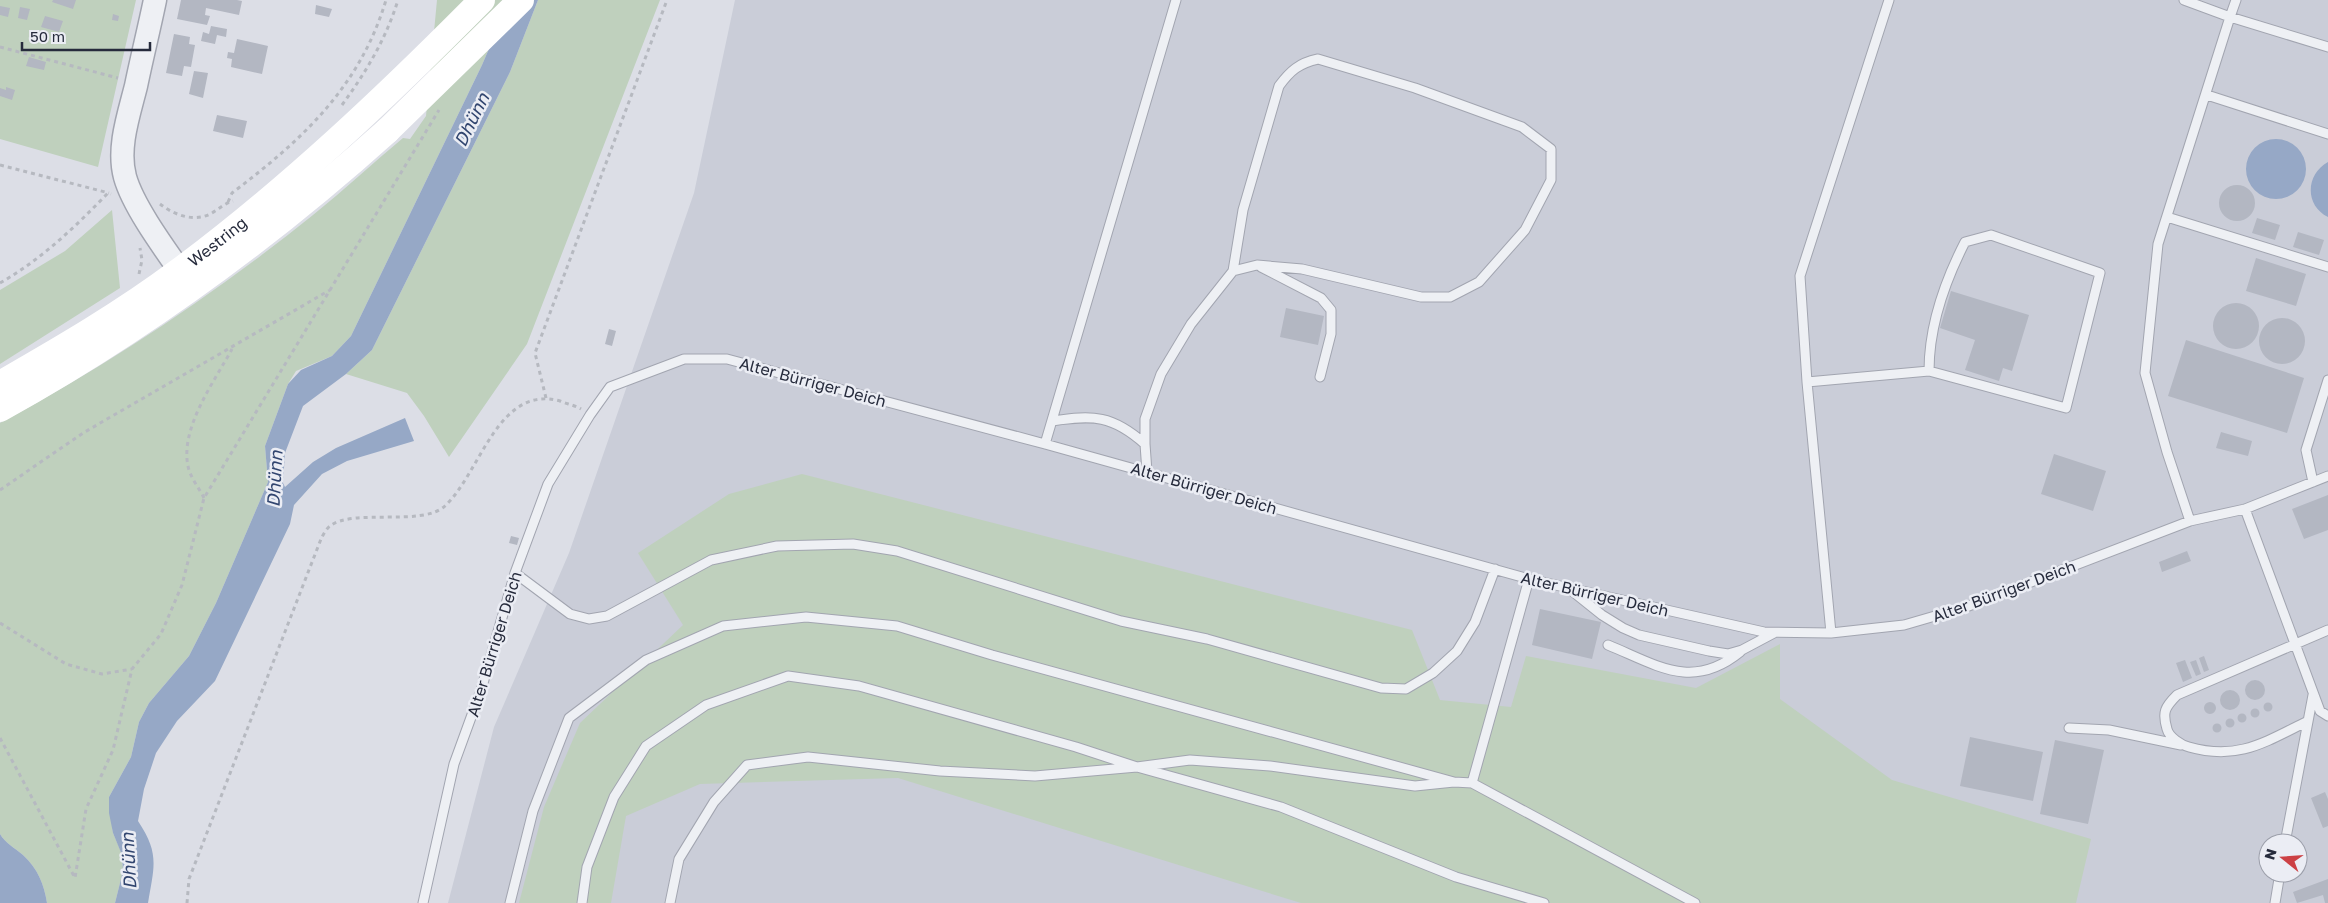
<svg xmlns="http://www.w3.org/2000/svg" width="2328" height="903" font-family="'Golos Text',sans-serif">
<rect width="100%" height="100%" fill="#dcdee6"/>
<path fill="#cacdd8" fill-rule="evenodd" d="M735 0H2328V903H448L494 727 569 553 694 193ZM2268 843H2298V873H2268Z"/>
<path fill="#bfd0bd" d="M0 0H136L98 167 0 139Z
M437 0H510L482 65 351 336 332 356 296 371 288 384 265 446 268 482 216 603 189 656 149 703 139 722 131 757 109 797 113 833 122 854 123 871 115 903H47C44 884 38 869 23 855 15 848 5 843 0 834V423C110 364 216 293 313 215 344 190 373 163 403 138L410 139 426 116Z
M538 0H660L527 344 449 457 424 416 407 393 346 374 372 350 510 72Z
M112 210 120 288 0 364V290L65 251Z
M802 474 1412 630 1440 700 1511 707 1526 656 1696 688 1780 644V699L1892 780 2091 839 2076 903H1301L898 778 700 784 626 816 611 903H519L544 807 580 723 683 625 638 553 729 494Z"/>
<path fill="#96a8c6" d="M510 0H538L510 72 372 350 346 374 303 406 285 453 283 483 285 487 313 462 336 448 405 418 414 441 347 461 322 474 294 505 290 524 215 681 177 721 156 753 144 789 138 821C160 854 154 866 148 903H115L123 871 122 855 113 833 109 813V797L131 757 139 722 149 703 189 656 216 603 268 482 265 446 288 384 301 370 332 356 351 336 482 65Z
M2246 169a30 30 0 1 1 60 0a30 30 0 1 1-60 0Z
M2328 162V217C2304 205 2306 174 2328 162Z
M0 834C5 843 15 848 23 855 38 869 44 884 47 903H0Z"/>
<path fill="#b3b7c2" d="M53 0H76L73 9 52 2Z
M181 0H237L242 1 239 15 206 8 205 15 210 16 207 25 177 19Z
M316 5 332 9 329 17 315 14Z
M0 6 10 8 8 17 0 15Z
M20 7 30 9 27 20 18 18Z
M113 14 119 16 118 21 112 20Z
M45 16 63 21 59 32 41 27Z
M211 26 227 29 226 37 217 35 215 44 201 41 203 32 209 34Z
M174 34 190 37 189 44 195 45 191 67 184 66 182 76 166 73Z
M237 39 268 46 262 74 231 67 232 59 227 58 228 52 234 53Z
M29 57 46 62 44 70 26 66Z
M194 71 208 73 203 98 189 94Z
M6 87 15 90 12 100 0 96V88L6 90Z
M217 115 247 121 243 138 213 131Z
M2219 203a18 18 0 1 1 36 0a18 18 0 1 1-36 0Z
M2257 218 2280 225 2275 240 2252 233Z
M2298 232 2324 240 2319 255 2293 247Z
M2256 258 2306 274 2296 306 2246 291Z
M1951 291 2029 315 2012 371 2003 368 1999 381 1965 370 1975 340 1940 328Z
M2213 326a23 23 0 1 1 46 0a23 23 0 1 1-46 0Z
M1286 308 1324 316 1318 345 1280 337Z
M2259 341a23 23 0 1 1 46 0a23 23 0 1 1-46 0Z
M609 329 616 331 612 346 605 344Z
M2186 340 2304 378 2287 433 2168 396Z
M2221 432 2252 441 2248 456 2216 448Z
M2054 454 2106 471 2093 511 2041 494Z
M2328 495V530L2304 539 2292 509Z
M511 536 519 538 517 545 509 543Z
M2187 551 2191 561 2162 572 2159 562Z
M1540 609 1601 622 1592 659 1532 645Z
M2204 656 2209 670 2204 672 2199 658Z
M2185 660 2192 678 2183 682 2176 663Z
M2196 660 2201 674 2196 676 2190 662Z
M2245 690a10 10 0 1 1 20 0a10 10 0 1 1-20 0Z
M2220 700a10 10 0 1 1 20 0a10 10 0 1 1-20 0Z
M2204 708a6 6 0 1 1 12 0a6 6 0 1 1-12 0Z
M2263.5 707a4.5 4.5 0 1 1 9 0a4.5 4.5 0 1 1-9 0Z
M2250.5 713a4.5 4.5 0 1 1 9 0a4.5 4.5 0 1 1-9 0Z
M2237.5 718a4.5 4.5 0 1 1 9 0a4.5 4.5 0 1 1-9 0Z
M2225.5 723a4.5 4.5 0 1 1 9 0a4.5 4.5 0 1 1-9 0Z
M2212.5 728a4.5 4.5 0 1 1 9 0a4.5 4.5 0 1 1-9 0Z
M1970 737 2043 752 2033 801 1960 786Z
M2055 740 2104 750 2088 824 2040 814Z
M2325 792 2328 799V826L2323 828 2311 798Z
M2328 879V903H2325L2323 895 2297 903 2293 892Z"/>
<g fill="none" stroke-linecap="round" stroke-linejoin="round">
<g stroke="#a2a5b0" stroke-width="11">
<path id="service" d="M2184 0 2230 17 2236 0
M2207 95 2328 134
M2167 217 2328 267
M1261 267 1321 298 1331 310V334L1320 377
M1807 382 1929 371 2066 408 2100 273 1991 235 1965 242C1945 281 1929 327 1929 371
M1052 421C1094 415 1112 415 1145 444L1147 472
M1045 444 1176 0
M1145 444V419L1161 374 1191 324 1233 271 1243 210 1279 86C1290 71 1299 63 1318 59L1415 88 1522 127 1551 149V180L1525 230 1479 282 1450 297H1421L1302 269 1257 265 1233 271
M2313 482 2306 450 2328 380
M2245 509 2320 711 2328 716
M2190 521 2167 452 2145 373 2158 244 2230 17 2328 47
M515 573 570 614 589 619 607 616 711 560 777 546 853 544 897 551 1121 621 1207 639 1381 688 1406 689 1433 673 1457 651 1475 622 1495 569
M1572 591 1602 615 1623 628 1639 635 1709 651 1728 654 1742 650 1774 633
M1831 633 1807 382 1800 276 1889 0
M1608 645C1657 665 1692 691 1740 652
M2308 721C2265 742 2238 761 2189 747 2181 745 2169 737 2167 729 2162 712 2165 707 2177 695L2328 630
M2069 728 2109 730 2181 745
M1472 783 1695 903
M2285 843 2313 695
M423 903 454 764 481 690 515 573 548 484 590 415 610 387 684 359H727L1045 444 1529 579 1764 632 1831 633 1904 625 1966 607 2190 521 2245 509 2328 476
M510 903 533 811 569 718 646 660 723 626 806 617 897 626 992 655 1454 782
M582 903 587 867 614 797 646 746 706 705 788 676 859 686 1076 747 1137 767 1281 807 1456 877 1544 903
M670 903 679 859 714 802 747 765 808 757 940 771 1035 776 1137 767 1190 760 1270 766 1415 786 1454 782 1472 783 1529 579
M2275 903 2280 873"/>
</g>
<g stroke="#a2a5b0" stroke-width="25">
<path id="tertiary" d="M155 0C149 29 142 57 136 86 129 114 117 148 125 177 134 209 170 256 190 285"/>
</g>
<path stroke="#b6b9c0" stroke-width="3" stroke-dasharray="4 4" stroke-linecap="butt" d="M0 47 118 78
M342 105C366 72 386 39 398 0
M0 165 109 193
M228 202 232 193C302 140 360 87 386 0
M160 204C174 215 195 223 212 213 219 209 225 203 233 201
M139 274 142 260 140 248
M0 283C42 259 75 227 108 193L111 194
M546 398 535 353 667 0
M0 490 83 433 330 290
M204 498C199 488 190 477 188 466 180 428 214 382 232 349
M0 623 66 664 102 674 132 669
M0 738 75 878 86 809 113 750 132 669 161 634 182 585 204 498 439 110
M187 903 189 879 321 539C323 535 326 529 330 526 353 508 422 527 445 506 481 472 498 384 560 401 567 404 574 405 581 409"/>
<use href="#service" stroke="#eef0f4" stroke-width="9"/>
<use href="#tertiary" stroke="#eef0f4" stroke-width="22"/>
<g stroke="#fff" stroke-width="26">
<path id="s1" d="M0 384C61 349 123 313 179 271 288 190 387 96 482 0"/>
<path d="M0 409C139 332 269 237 387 131"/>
</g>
<path stroke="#fff" stroke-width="26" d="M387 131 521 0"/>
</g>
<g text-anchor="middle" stroke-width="5" stroke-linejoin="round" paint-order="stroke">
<g font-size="16" fill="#262b3c" stroke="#ebedf4">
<text dy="6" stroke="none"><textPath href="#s1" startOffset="260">Westring</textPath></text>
<text transform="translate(813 382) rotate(15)" y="6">Alter Bürriger Deich</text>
<text transform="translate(1204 488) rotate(16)" y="6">Alter Bürriger Deich</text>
<text transform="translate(2004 591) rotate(-20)" y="6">Alter Bürriger Deich</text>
<text transform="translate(1595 594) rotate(13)" y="6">Alter Bürriger Deich</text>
<text transform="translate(494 644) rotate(-73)" y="6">Alter Bürriger Deich</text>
</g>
<g font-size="18" font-style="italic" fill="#31456f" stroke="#ebedf4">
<text transform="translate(472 120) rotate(-64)" y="6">Dhünn</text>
<text transform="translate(275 479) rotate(-87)" y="6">Dhünn</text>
<text transform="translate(129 861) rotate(-93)" y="6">Dhünn</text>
</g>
</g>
<g transform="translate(2283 858) rotate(287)"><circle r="24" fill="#ebedf4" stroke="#9c9faa"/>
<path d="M0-4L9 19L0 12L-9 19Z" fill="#cc4044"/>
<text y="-8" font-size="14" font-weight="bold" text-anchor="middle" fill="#262b3c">N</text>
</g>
<path d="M22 42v8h128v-8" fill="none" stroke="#262b3c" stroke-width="2.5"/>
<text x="30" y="42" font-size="15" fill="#262b3c" stroke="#ebedf4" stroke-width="4" paint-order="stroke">50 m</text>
</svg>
